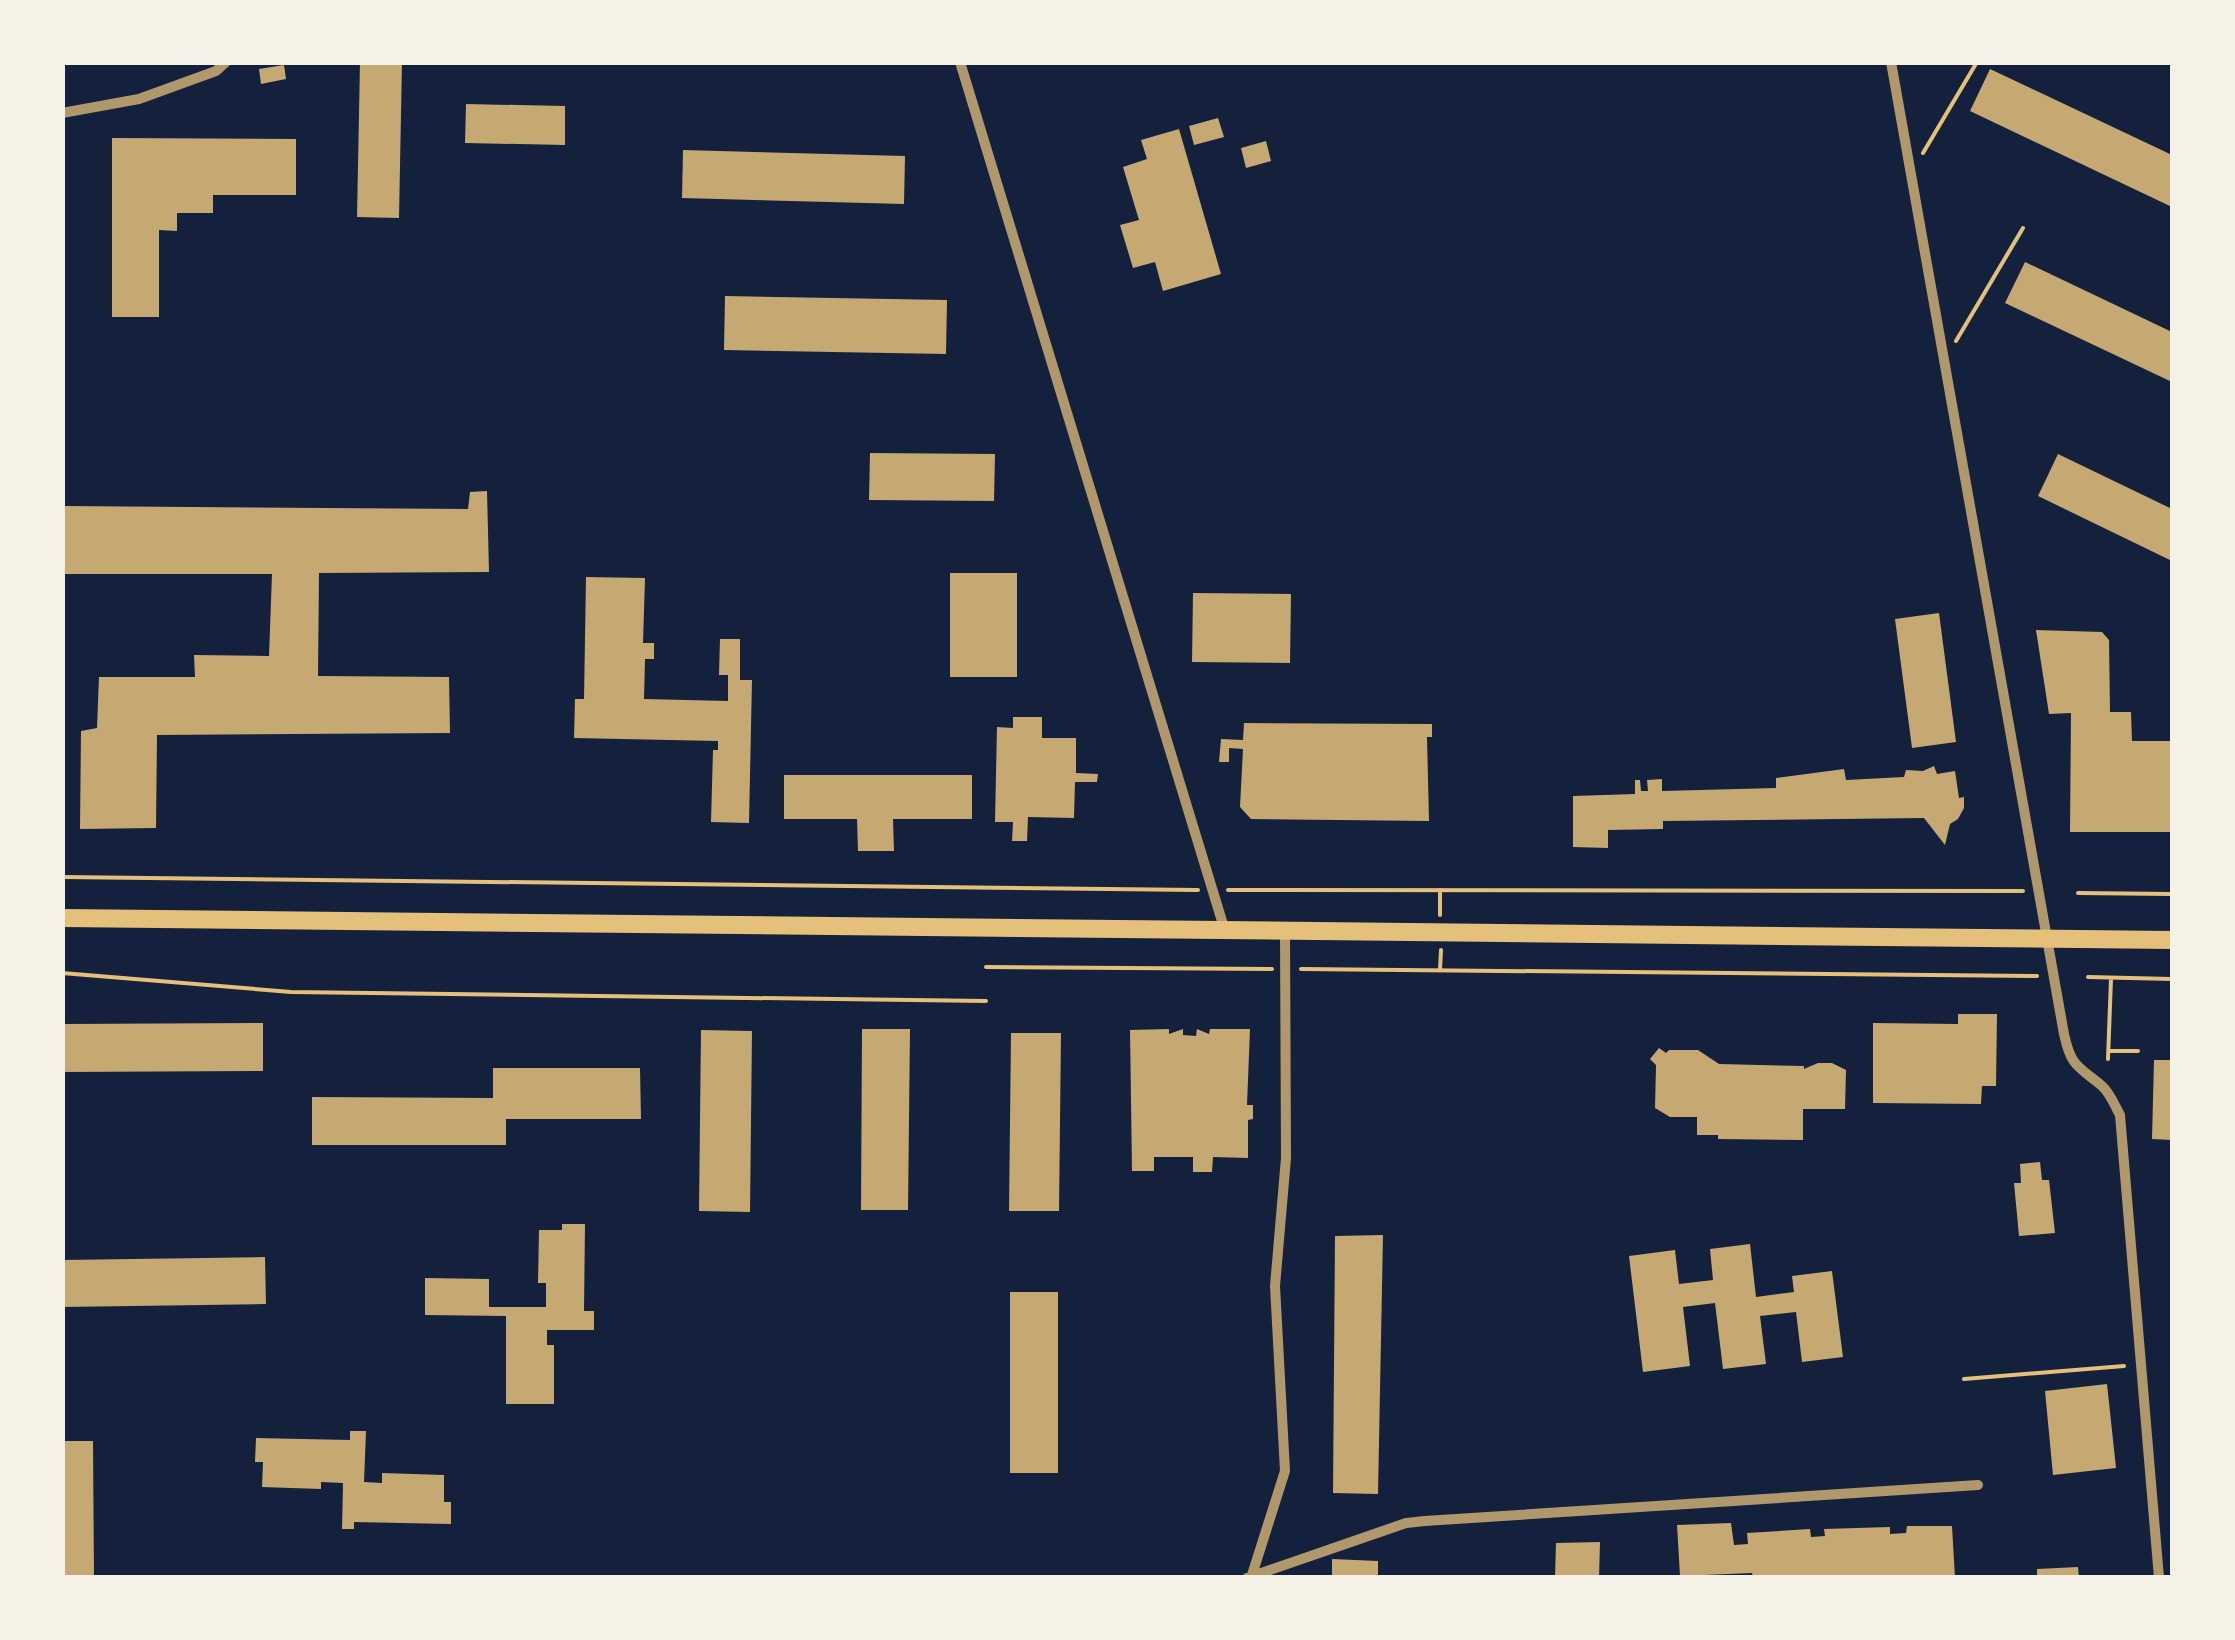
<svg xmlns="http://www.w3.org/2000/svg" width="2235" height="1640" font-family="'DejaVu Sans',sans-serif">
<rect width="100%" height="100%" fill="#14213d"/>
<path fill="#c6a872" d="M360 62H402L399 218 357 217Z
M284 65 286 79 261 84 259 69Z
M1990 69 2172 155V207L1970 111Z
M466 104 565 106V145L465 143Z
M1218 118 1224 137 1194 145 1189 126Z
M1179 129 1221 274 1163 291 1155 262 1133 268 1120 225 1139 220 1123 167 1147 159 1141 140Z
M112 138 296 139V195H213V213H177V231L159 230V317H112Z
M1266 141 1271 161 1246 168 1241 148Z
M683 150 905 156 904 204 682 198Z
M2025 262 2172 332V382L2005 303Z
M725 296 947 300 946 354 724 350Z
M870 453 995 454 994 501 869 500Z
M2058 454 2172 509V561L2038 496Z
M487 491 489 572 319 573 318 676 449 677 450 733 157 735 156 828 80 829 81 731 97 728 99 677H195L194 655 269 656 272 574H62V506L468 509 470 492Z
M950 573H1017V677H950Z
M586 577 645 578 643 643H654V659H645L644 699 728 701V675H719L720 639H740V680H752L749 823 711 822 713 750H718V741L574 738 575 699H584Z
M1193 593 1291 594 1290 663 1192 662Z
M1939 613 1956 742 1912 748 1895 619Z
M2036 630 2102 632 2109 640 2110 712H2131L2132 741H2172V832H2070L2071 713 2049 714Z
M1013 717H1042V738H1076V773L1098 774 1097 782H1075L1074 818 1028 817 1027 841H1012L1013 822H995L997 727 1013 728Z
M1244 723 1432 724V737H1427L1429 821 1251 819 1240 807 1243 749 1229 748V762H1219L1221 739 1243 740Z
M1934 766 1937 774 1955 771 1959 798 1964 797V808L1958 819 1950 824 1945 845 1924 818 1663 821V829L1608 830V848L1573 847V796L1635 794V780H1640L1641 791H1648L1647 780 1662 779V791L1776 788V778L1844 769 1846 780 1904 777 1906 770 1923 771Z
M784 775H972V819H893L894 851H858L857 819H784Z
M1958 1014H1997L1996 1086H1982L1981 1104 1873 1103V1023L1958 1024Z
M263 1023V1071L62 1072V1024Z
M862 1029H910L908 1210H861Z
M1169 1029V1034L1183 1029V1035L1196 1036 1197 1029 1209 1034 1210 1029H1250L1247 1105H1253V1119L1248 1120V1158L1213 1157 1212 1172H1193V1157H1154V1171H1132L1130 1030Z
M701 1030 752 1031 750 1212 699 1211Z
M1011 1033H1061L1059 1211H1009Z
M1659 1048 1666 1053 1669 1050H1698L1719 1064 1804 1066V1069L1818 1063H1832L1846 1070 1845 1109H1803V1140L1718 1139V1135H1697V1117H1670L1655 1108 1656 1065 1650 1059Z
M2154 1060H2172V1140L2152 1139Z
M493 1068H640L641 1119H506V1145H312V1097L493 1098Z
M2040 1162 2042 1180H2049L2055 1233 2019 1236 2014 1183H2021L2020 1164Z
M562 1224H585L584 1311H594V1330H547V1345H554V1404H506V1316L425 1315V1278L489 1279V1307H546V1283H538L539 1230H562Z
M1383 1235 1378 1494 1333 1493 1335 1236Z
M1750 1244 1756 1297 1794 1292 1792 1276 1832 1271 1843 1357 1802 1362 1796 1312 1760 1316 1766 1364 1723 1369 1715 1303 1683 1307 1690 1366 1643 1372 1629 1256 1675 1250 1679 1284 1713 1280 1710 1249Z
M265 1257 266 1304 62 1307V1260Z
M1010 1292H1058V1473H1010Z
M2107 1384 2116 1468 2053 1475 2045 1391Z
M350 1431H366L364 1482 382 1483V1473L444 1475V1502H451V1524L354 1522V1529H342L343 1483 321 1482V1489L262 1487 263 1462H255L256 1438 350 1440Z
M62 1441H93L94 1578H62Z
M1731 1523 1734 1545 1748 1544 1747 1533 1810 1529 1811 1537 1825 1536 1824 1529 1890 1527V1534L1906 1533 1907 1526H1952L1955 1578H1753L1752 1573 1680 1576 1677 1525Z
M1600 1542 1599 1578H1555L1556 1543Z
M1332 1559 1378 1561V1578H1332Z
M2078 1567 2079 1578H2037V1569Z"/>
<g fill="none" stroke-linecap="round" stroke-linejoin="round">
<path stroke="#e5c07b" stroke-width="4" d="M1923 153 1977 62
M1956 341 2023 228
M62 877 1198 890
M1228 890 2023 891
M1440 890V915
M2078 893 2172 894
M986 967 1272 969
M1301 969 2037 976
M1440 970 1441 950
M62 973 291 992 986 1001
M2088 977 2172 979
M2109 1051H2138
M2108 1059 2111 979
M1964 1379 2124 1366"/>
<path stroke="#b1986c" stroke-width="10" d="M960 62 1225 931
M1891 62 2064 1034C2071 1067 2078 1066 2102 1086 2110 1093 2115 1106 2120 1115L2159 1578
M62 113 139 99 216 71 226 62
M1247 1578 1406 1523 1425 1521 1978 1485
M1251 1578 1285 1471 1275 1286 1286 1158 1285 932"/>
<path stroke="#e5c07b" stroke-width="18" d="M62 918 2172 940"/>
</g>
<rect width="2235" height="1640" fill="none" stroke="#f6f1e7" stroke-width="130"/>
</svg>
